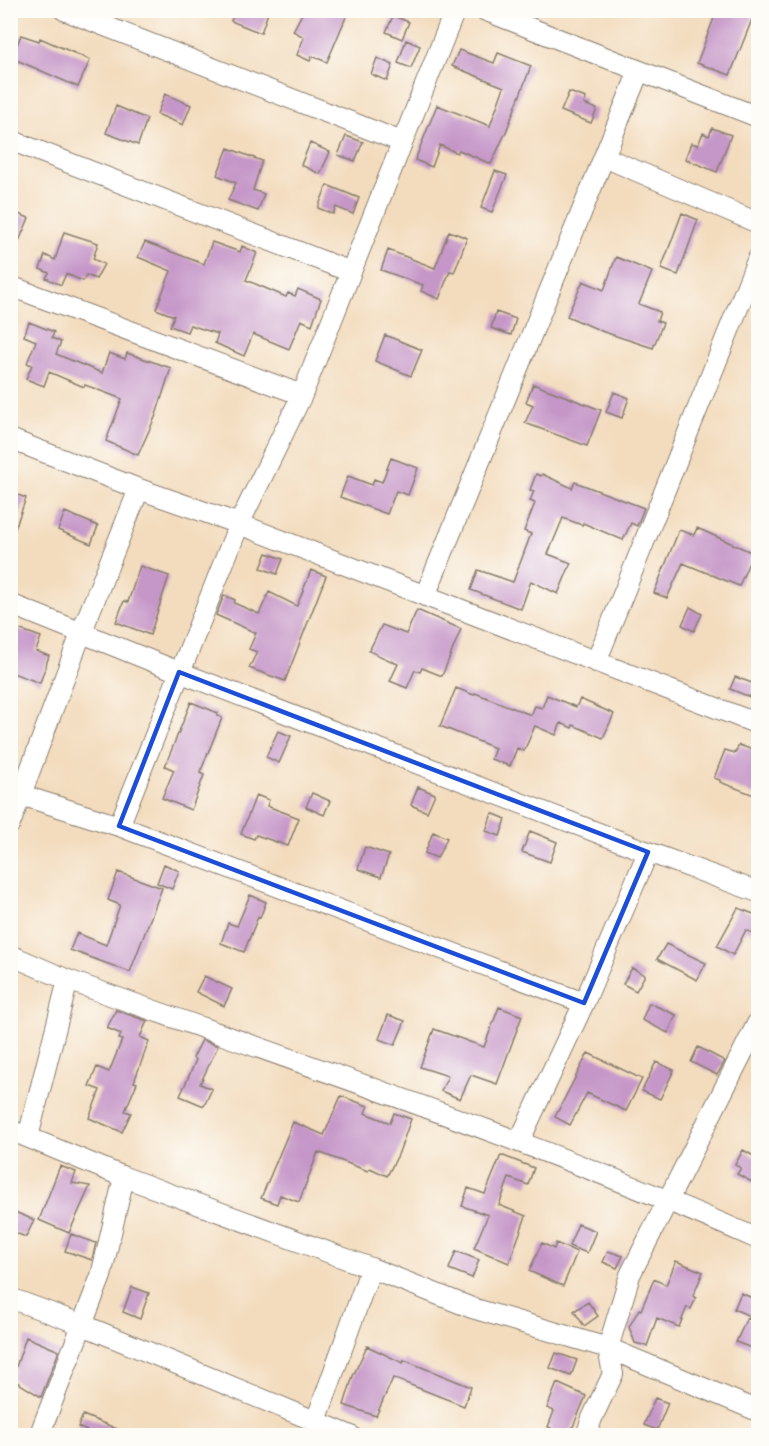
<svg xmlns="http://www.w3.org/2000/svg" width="769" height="1446" font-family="Sriracha,sans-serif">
<rect width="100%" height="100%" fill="#fdfcf7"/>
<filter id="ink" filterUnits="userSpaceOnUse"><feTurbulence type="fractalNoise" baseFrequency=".0167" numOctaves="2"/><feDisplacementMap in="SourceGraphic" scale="12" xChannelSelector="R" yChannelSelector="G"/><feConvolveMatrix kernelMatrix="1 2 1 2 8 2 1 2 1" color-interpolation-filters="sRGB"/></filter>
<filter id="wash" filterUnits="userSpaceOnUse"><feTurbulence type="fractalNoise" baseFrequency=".008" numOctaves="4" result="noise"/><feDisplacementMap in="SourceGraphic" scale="24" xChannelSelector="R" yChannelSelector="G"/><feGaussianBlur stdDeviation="1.35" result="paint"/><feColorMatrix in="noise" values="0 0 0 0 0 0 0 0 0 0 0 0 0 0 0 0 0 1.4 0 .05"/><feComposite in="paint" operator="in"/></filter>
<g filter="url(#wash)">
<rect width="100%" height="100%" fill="#f3dcbe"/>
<g id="blocks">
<path fill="#c596c8" d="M235 10H269L261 33 231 21Z
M304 10H349L327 62 312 56 310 61 297 55 304 37 293 31Z
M717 10H753L751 16 753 17 730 75 697 63Z
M393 16 409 22 402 39 386 32Z
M21 35 39 41 40 38 90 60 78 87 12 58Z
M406 40 420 46 411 68 398 63Z
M459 50 494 63 498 53 531 66 506 132 491 164 459 150 457 153 440 145 432 167 415 160 437 105 490 126 504 87 452 66Z
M377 58 393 65 387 81 371 74Z
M569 92 586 98 584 104 597 109 591 123 561 111Z
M165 94 191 105 183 125 157 114Z
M116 106 147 119 138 145 106 133Z
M712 128 731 135 717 172 685 159 691 143 698 145 703 133 709 136Z
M346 136 363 142 355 161 338 155Z
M310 143 330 152 320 174 301 165Z
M228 148 262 161 253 190 264 194 258 211 228 200 236 183 217 175Z
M495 171 507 175 492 212 481 208Z
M327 185 359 198 353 214 336 207 333 214 318 208Z
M10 211 29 218 10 262Z
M682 213 698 220 678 275 661 269Z
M449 231 467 238 456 268 454 272 450 271 439 299 421 291 423 285 381 270 388 250 435 268Z
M64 232 98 243 93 259 104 264 96 279 86 275 83 281 66 274 61 285 46 278 49 273 40 269 45 255 55 260Z
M145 242 204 264 212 242 240 252 242 246 257 253 246 280 286 297 288 293 295 296 298 289 321 299 312 325 301 320 289 349 253 334 244 356 215 343 218 334 190 325 187 332 170 326 174 316 156 309 171 271 138 257Z
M616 257 652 272 639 304 660 312 657 321 663 323 653 348 604 332 567 316 583 281 604 290Z
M496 312 516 319 511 335 491 328Z
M29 322 54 332 52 338 61 342 56 354 102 373 109 353 125 359 127 353 171 368 156 415 138 455 106 441 122 399 85 385 84 387 49 372 44 386 26 379 32 365 27 363 36 341 24 336Z
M385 335 422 350 411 376 375 361Z
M533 384 601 410 587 446 525 423 533 405 526 402Z
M614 392 629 398 622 418 606 412Z
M391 458 418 468 408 495 396 491 387 514 340 497 348 476 372 485 374 479 382 482Z
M536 474 541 476 542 474 572 488 575 482 644 508 637 526 631 523 623 540 583 523 582 525 563 518 548 554 571 563 558 594 531 581 521 609 471 590 478 570 513 582 531 534 524 531 535 503 530 501 534 491 530 490Z
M10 492 26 498 12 537H10Z
M65 512 98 526 91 544 58 530Z
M697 528 753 553 739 586 683 563 667 598 654 593 679 530 694 535Z
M267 553 283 559 277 574 261 568Z
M140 566 169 576 150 635 116 622 124 601 128 602Z
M311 570 326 576 285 681 249 668 257 652 249 649 256 633 216 615 224 595 235 600 234 603 259 614 269 592 297 606Z
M690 607 702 614 694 631 682 625Z
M417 610 461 629 442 676 422 668 420 672 415 670 407 688 390 681 398 664 369 651 382 625 406 634Z
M10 626 41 637 36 651 49 656 40 683 10 672Z
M735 677 755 684 750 697 730 689Z
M456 688 474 695 475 693 531 715 535 706 542 708 547 695 576 707 580 699 614 714 603 738 573 725 572 728 561 723 556 735 535 726 524 751 517 748 510 766 491 759 495 748 440 726Z
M191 702 218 713 217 715 222 718 200 773 204 775 191 810 162 798 174 770 165 766Z
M278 731 291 736 279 763 266 757Z
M739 745 759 752V797L720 782V780L714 778 725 750 735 753Z
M418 787 435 794 427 812 411 805Z
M312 793 330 801 324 815 306 807Z
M256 795 269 800 267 806 299 818 288 846 256 835 254 839 241 834Z
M492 813 506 819 500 836 486 831Z
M530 831 557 842 550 862 522 852Z
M433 832 447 838 437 858 425 853Z
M365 847 389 855 381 877 358 869Z
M164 864 179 871 172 889 157 883Z
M118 872 162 888 130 972 70 950 77 933 106 945 120 905 108 900Z
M250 895 266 902 260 918 258 917 244 952 221 943 228 923 237 926Z
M738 908 759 916V936L746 930 733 955 717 946Z
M666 944 706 963 697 980 657 959Z
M632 968 645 975 636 991 623 984Z
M204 976 232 989 224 1006 196 992Z
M649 1003 676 1015 668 1033 642 1020Z
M499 1007 522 1016 497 1084 471 1075 460 1099 441 1091 448 1076 420 1067 434 1029 484 1047Z
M116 1010 147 1021 140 1037 149 1041 134 1082 137 1083 125 1111 131 1113 122 1132 89 1118 100 1090 89 1086 97 1067 109 1072 122 1040 119 1039 121 1034 107 1028Z
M388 1015 405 1021 395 1045 379 1039Z
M202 1040 218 1046 200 1084 212 1089 204 1106 180 1096 196 1060 193 1058Z
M698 1047 725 1061 717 1075 691 1062Z
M588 1053 642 1079 626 1111 587 1093 570 1125 555 1117Z
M656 1062 674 1070 660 1099 642 1091Z
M341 1096 368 1106 365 1113 390 1123 394 1113 411 1119 398 1155 387 1176 370 1168 368 1171 318 1152 299 1202 280 1195 277 1204 261 1198 293 1122 324 1135Z
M743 1150 759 1159V1186L737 1174 741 1168 735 1165Z
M501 1155 534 1168 528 1185 509 1178 499 1205 526 1216 509 1263 474 1248 488 1215 462 1206 468 1188 485 1194Z
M60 1166 76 1172 72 1183 90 1186 69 1233 39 1220Z
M10 1210 34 1220 26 1237 10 1231Z
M578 1224 596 1231 587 1253 569 1246Z
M71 1234 96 1243 92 1260 65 1251Z
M542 1243 554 1249 556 1243 577 1252 563 1286 529 1271Z
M456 1251 479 1260 472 1278 449 1269Z
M608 1251 623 1256 617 1268 603 1262Z
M676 1261 703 1272 693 1296 696 1298 691 1309 687 1307 679 1327 657 1318 647 1346 635 1343 629 1327 639 1309 641 1310 654 1279 666 1285Z
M132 1287 149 1293 140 1319 123 1312Z
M741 1293 759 1301 752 1317 734 1309Z
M588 1302 598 1316 584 1326 574 1311Z
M747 1318 759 1323V1351L736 1342Z
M26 1337 59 1351 41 1397 12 1379Z
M367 1346 403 1363 404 1360 471 1387 464 1406 393 1378 376 1416 344 1405 353 1376Z
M556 1353 577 1360 571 1376 550 1368Z
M557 1383 586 1396 569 1436H548L551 1428 548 1427 554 1411 547 1408Z
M655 1398 668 1403 657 1430 644 1425Z
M83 1415 132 1435V1436H86L87 1431 78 1427Z"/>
</g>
</g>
<g filter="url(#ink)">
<use href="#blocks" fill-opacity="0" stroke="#887c6d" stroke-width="1.5"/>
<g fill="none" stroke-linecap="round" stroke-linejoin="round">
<g stroke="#887c6d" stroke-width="22">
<path id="minor" d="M64 10 402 142
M484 10 758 117
M10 140 351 272
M604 157 758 223
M10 286 302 395
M10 439 139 489 239 524 758 724
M425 596 639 71
M10 604 179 672 648 852 758 892
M596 662 758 258
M21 795 119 826 584 1003
M10 824 82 631 139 489
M119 826 239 524 302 395 455 10
M10 955 68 980C299 1063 533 1140 758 1239
M10 1130 124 1177 371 1268 472 1308 608 1348 758 1411
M28 1137 68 980
M519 1142 584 1003 648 852
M10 1298 83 1325 351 1436
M316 1421 371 1268
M39 1436 101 1276 124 1177
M586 1436 592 1418 613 1374 608 1348 630 1275 758 1022"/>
</g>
<use href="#minor" stroke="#fff" stroke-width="20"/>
</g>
</g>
<path fill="none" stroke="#1d4ed8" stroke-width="4.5" stroke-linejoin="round" d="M179 672 648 852 584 1003 119 826Z"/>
<rect width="769" height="1446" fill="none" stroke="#fdfcf7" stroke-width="36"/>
</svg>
